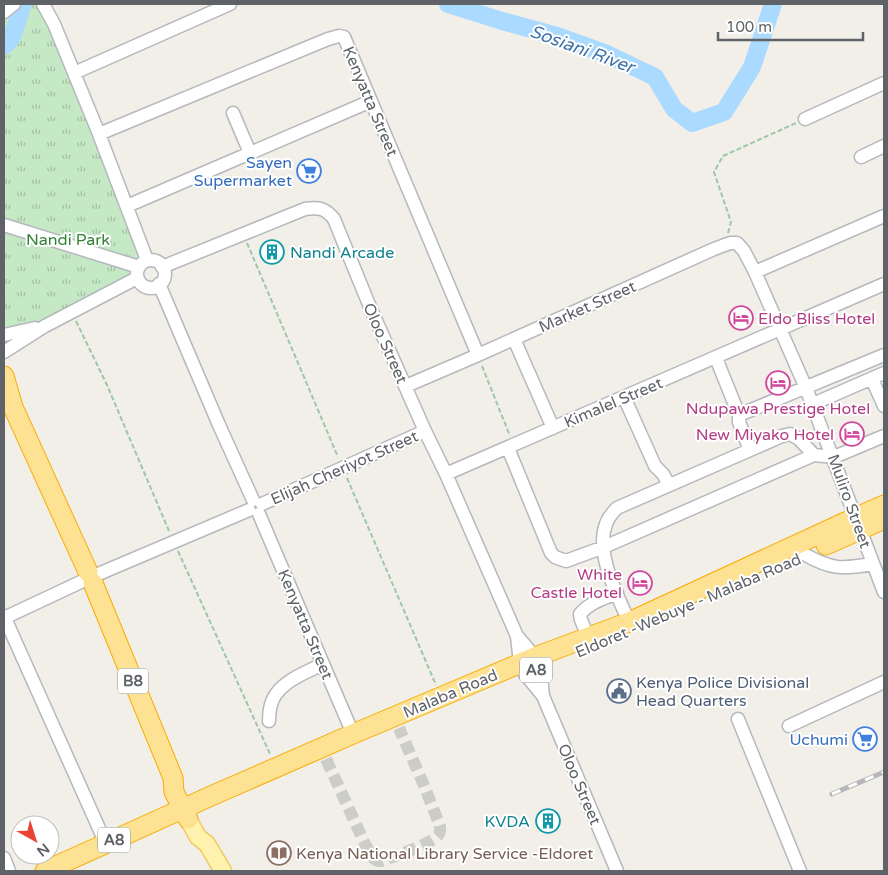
<svg xmlns="http://www.w3.org/2000/svg" width="888" height="875" font-family="'Varela Round',sans-serif">
<defs>
<pattern id="park-tufts" width="24" height="20" patternUnits="userSpaceOnUse" patternTransform="scale(1.25)"><rect width="24" height="20" fill="#c5e8c5"/><path d="M3 7l-1-3M5 7V3M7 7l1-3M15 17l-1-3M17 17v-4M19 17l1-3" fill="none" stroke="#a3c0a4"/></pattern>
</defs>
<rect width="100%" height="100%" fill="#f1efe8"/>
<path fill="url(#park-tufts)" d="M16 4H41L145 259 135 278 43 324 4 333V13Z"/>
<g fill="none" stroke-linecap="round" stroke-linejoin="round">
<path stroke="#aadaff" stroke-width="18" d="M448 4 502 21 557 36 607 54 655 77 674 109 692 123 724 112 752 67 773 4
M4 46 12 37 23 4"/>
<path stroke="#ccccc8" stroke-width="12" stroke-dasharray="12 6" stroke-linecap="butt" d="M326 759 365 844 374 859 378 861H382C394 856 433 844 439 834 441 831 440 830 440 826L423 783 399 728"/>
<g stroke="#b5b8bc" stroke-width="15">
<path id="minor" d="M43 4 54 24 99 134 147 260
M4 12 14 4
M74 73 230 4
M233 113 250 153
M805 119 884 83
M99 134 328 39 339 36 344 37 478 355
M861 157 884 146
M127 206 371 101
M4 225 139 267
M137 274a14 14 0 1 1 28 0a14 14 0 1 1-28 0Z
M162 267 305 209C319 207 325 208 334 219L370 307 425 431 446 474 517 636 520 663 525 674 543 696
M755 272 884 216
M159 284 219 425 253 500
M4 335 35 328
M514 339 553 428
M4 352 45 326 137 278
M716 358 739 415V422L750 450
M872 379 884 406
M406 386 478 355 714 249 730 243H737L744 251 755 272 806 388 884 592
M624 397 655 466 663 474 669 485
M813 404 884 373
M739 415 884 355
M508 448 551 553 555 557 566 561 604 547 814 455 834 457 884 436
M446 474 884 284
M262 504 425 431
M259 514 353 734
M804 554C832 570 842 569 873 564
M96 575 249 510
M4 616 106 844
M4 618 85 580
M629 622C617 594 595 553 606 524 608 518 613 512 617 508L782 436 790 434 799 439 814 455
M517 636 535 657 540 668 543 696 617 871
M588 637 581 620 580 614C590 602 603 599 617 593
M738 719 800 871
M269 721C269 713 270 702 276 694 287 679 307 672 323 664
M789 726 884 682
M4 858 9 871"/>
</g>
<g stroke="#f2c960" stroke-width="19">
<path id="major" d="M188 819 198 837 207 844 223 871"/>
</g>
<g stroke="#f9ab00" stroke-width="21">
<path id="highway" d="M4 376 13 407 88 572
M826 545 884 519
M93 583 173 778 174 792 188 819
M45 871 211 796 353 734 535 657 629 622 841 524 884 505"/>
</g>
<path stroke="#9cc7a9" stroke-width="2" stroke-dasharray="5 2.5" stroke-linecap="butt" d="M728 233 731 222 714 172 723 156 796 123
M247 243 338 457
M76 321 107 385 169 531
M482 366 510 436
M347 478 436 685
M178 551 270 754"/>
<use href="#minor" stroke="#fff" stroke-width="12"/>
<use href="#major" stroke="#fff2af" stroke-width="16"/>
<use href="#highway" stroke="#fde293" stroke-width="19"/>
<g stroke="#b6b7b8" stroke-width="5">
<path id="rail" d="M832 794 884 772"/>
</g>
<use href="#rail" stroke="#fff" stroke-width="3" stroke-dasharray="9" stroke-linecap="butt"/>
</g>
<defs>
<g id="supermarket-ring" transform="scale(1.25)"><circle r="9.5" fill="#fff" stroke="#3f7fe0" stroke-width="1.5"/><path d="M-6-5.5h2.5l.6 2H6L4.5 2H-2.5L-4.4-4H-6ZM-1.5 3.2a1.3 1.3 0 1 0 .1 0ZM3 3.2a1.3 1.3 0 1 0 .1 0Z" fill="#3f7fe0"/></g>
<g id="building-ring" transform="scale(1.25)"><circle r="9.5" fill="#fff" stroke="#0f9aa8" stroke-width="1.5"/><path d="M-4-6H4V6H1V3H-1V6H-4ZM-2.5-4.3h1.7v1.8h-1.7ZM.8-4.3h1.7v1.8H.8ZM-2.5-1h1.7V.8h-1.7ZM.8-1h1.7V.8H.8Z" fill="#0f9aa8"/></g>
<g id="hotel-ring" transform="scale(1.25)"><circle r="9.5" fill="#fff" stroke="#d1479c" stroke-width="1.5"/><path d="M-6-4.5h1.5V1H6V5H4.5V3h-9V5H-6ZM-4 0a1.8 1.8 0 1 1 3.6 0ZM.5 0V-2.5h3Q6-2.5 6 0Z" fill="#d1479c"/></g>
<g id="civic-ring" transform="scale(1.25)"><circle r="9.5" fill="#fff" stroke="#5c6f8a" stroke-width="1.5"/><path d="M-.6-6.5H3V-4.5H.6V-3L4-1V1h2V6H-6V1h2V-1L-.6-3ZM-1.2 2.5V6h2.4V2.5Z" fill="#5c6f8a"/></g>
<g id="library-ring" transform="scale(1.25)"><circle r="9.5" fill="#fff" stroke="#8d6e63" stroke-width="1.5"/><path d="M-6-4Q-3-5.5-.7-3.5V5Q-3 3-6 4ZM6-4Q3-5.5 .7-3.5V5Q3 3 6 4Z" fill="#8d6e63"/></g>
</defs>
<g fill-rule="evenodd">
<use href="#supermarket-ring" x="309" y="171"/>
<use href="#building-ring" x="272" y="252"/>
<use href="#hotel-ring" x="741" y="318"/>
<use href="#hotel-ring" x="778" y="383"/>
<use href="#hotel-ring" x="852" y="434"/>
<use href="#hotel-ring" x="640" y="583"/>
<use href="#civic-ring" x="619" y="691"/>
<use href="#supermarket-ring" x="865" y="739"/>
<use href="#building-ring" x="548" y="821"/>
<use href="#library-ring" x="279" y="853"/>
</g>
<g text-anchor="middle" stroke-width="4" stroke-linejoin="round" paint-order="stroke">
<g fill="#fff" stroke="#8f9295" stroke-width="1">
<rect x="520" y="657.5" width="32" height="25" rx="4"/>
<rect x="118" y="668.5" width="30" height="25" rx="4"/>
<rect x="98" y="827.5" width="32" height="25" rx="4"/>
</g>
<g font-size="15" font-weight="bold" fill="#5f6368">
<text x="536" y="675">A8</text>
<text x="133" y="686">B8</text>
<text x="114" y="845">A8</text>
</g>
<g font-size="16" fill="#5f6368" stroke="#fff">
<text transform="translate(371 101) rotate(67)" y="6">Kenyatta Street</text>
<text transform="translate(587 306) rotate(-24)" y="6">Market Street</text>
<text transform="translate(386 343) rotate(66)" y="6">Oloo Street</text>
<text transform="translate(613 402) rotate(-23)" y="6">Kimalel Street</text>
<text transform="translate(344 467) rotate(-24)" y="6">Elijah Cheriyot Street</text>
<text transform="translate(850 501) rotate(70)" y="6">Muliro Street</text>
<text transform="translate(688 605) rotate(-23)" y="6">Eldoret -Webuye - Malaba Road</text>
<text transform="translate(306 624) rotate(67)" y="6">Kenyatta Street</text>
<text transform="translate(450 693) rotate(-23)" y="6">Malaba Road</text>
<text transform="translate(580 784) rotate(67)" y="6">Oloo Street</text>
</g>
<g font-size="16" fill="#366cbe" stroke="#fff" text-anchor="end">
<text x="292" y="168">Sayen<tspan x="292" dy="18">Supermarket</tspan></text>
<text x="848" y="745">Uchumi</text>
</g>
<g font-size="16" fill="#348238" stroke="#fff">
<text x="68" y="245">Nandi Park</text>
</g>
<g font-size="16" fill="#0d838f" stroke="#fff" text-anchor="start">
<text x="290" y="258">Nandi Arcade</text>
<text x="530" y="827" text-anchor="end">KVDA</text>
</g>
<g font-size="16" fill="#b23c85" stroke="#fff" text-anchor="end">
<text x="758" y="324" text-anchor="start">Eldo Bliss Hotel</text>
<text x="778" y="414" text-anchor="middle">Ndupawa Prestige Hotel</text>
<text x="834" y="440">New Miyako Hotel</text>
<text x="622" y="580">White<tspan x="622" dy="18">Castle Hotel</tspan></text>
</g>
<g font-size="16" fill="#4e5e75" stroke="#fff" text-anchor="start">
<text x="636" y="688">Kenya Police Divisional<tspan x="636" dy="18">Head Quarters</tspan></text>
</g>
<g font-size="16" fill="#785e54" stroke="#fff" text-anchor="start">
<text x="296" y="859">Kenya National Library Service -Eldoret</text>
</g>
<g font-size="18" font-style="italic" fill="#4174aa" stroke="#fff">
<text transform="translate(582 49) rotate(20)" y="6">Sosiani River</text>
</g>
</g>
<rect width="888" height="875" fill="none" stroke="#5f6368" stroke-width="10"/>
<g transform="translate(35 840) rotate(141)"><circle r="24" fill="#ffffff" stroke="#bfc1c3"/>
<path d="M0-4L9 19L0 12L-9 19Z" fill="#ea4335"/>
<text y="-8" font-size="14" font-weight="bold" text-anchor="middle" fill="#5f6368">N</text>
</g>
<path d="M718 32v8h145v-8" fill="none" stroke="#5f6368" stroke-width="2.5"/>
<text x="726" y="32" font-size="15" fill="#5f6368" stroke="#ffffff" stroke-width="4" paint-order="stroke">100 m</text>
</svg>
